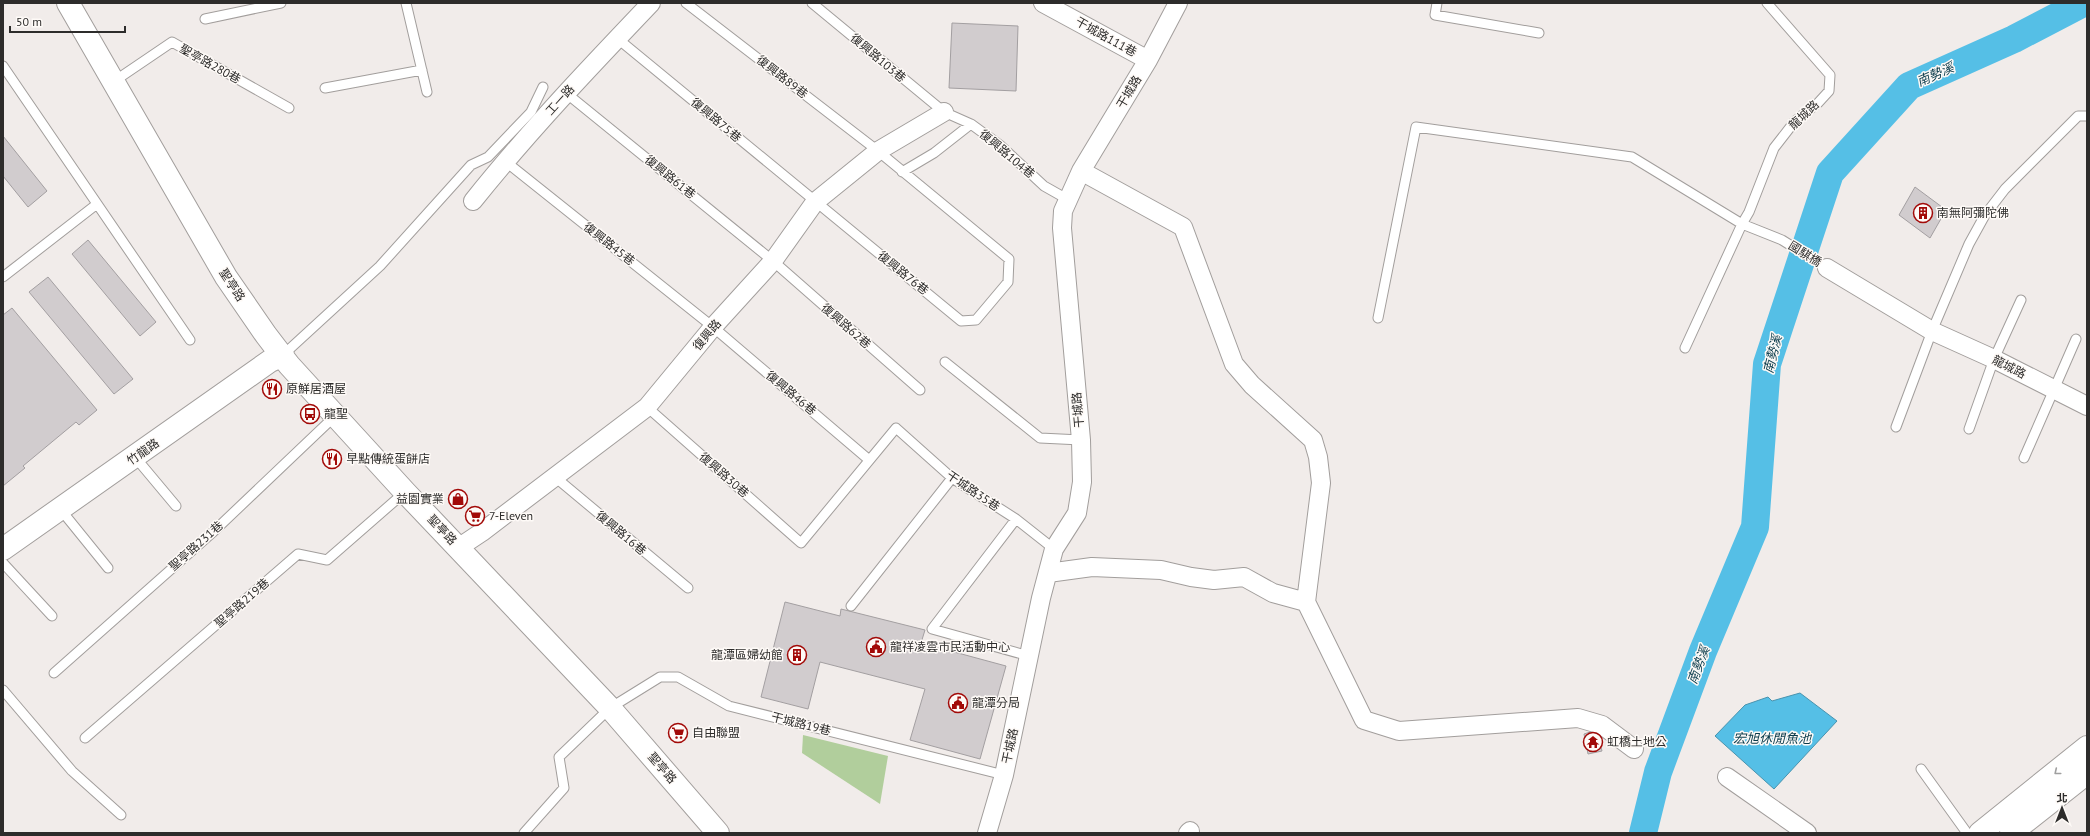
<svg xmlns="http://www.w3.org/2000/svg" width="2090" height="836" font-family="'PT Sans','Noto Sans TC',sans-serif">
<rect width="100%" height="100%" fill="#f1ecea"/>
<path fill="#b1ce9c" d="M803 735 888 756 880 804 802 753Z"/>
<path fill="#55bfe6" stroke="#4993ae" d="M1800 693 1837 721 1774 789 1715 736 1745 705 1768 697 1772 701Z"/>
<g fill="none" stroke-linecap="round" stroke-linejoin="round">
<path stroke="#55bfe6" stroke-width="28" d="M1643 833 1658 772 1703 651 1755 527 1767 364 1830 173 1909 86 2014 39 2083 3"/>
</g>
<path fill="#d1ccce" stroke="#a39fa1" d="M952 23 1018 26 1016 91 949 88Z
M3 136 47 191 28 207 3 176Z
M1915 187 1946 210 1930 238 1899 215Z
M88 240 156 322 140 336 72 254Z
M48 277 133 379 114 394 29 292Z
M12 308 97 410 79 425 76 422 23 466 25 468 3 486V315Z
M785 602 840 616 841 609 925 630 921 643 1006 666 980 759 910 740 925 689 820 662 808 709 761 697Z
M1590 732 1598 735 1602 751 1588 754 1584 734Z"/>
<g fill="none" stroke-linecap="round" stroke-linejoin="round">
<g stroke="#a29e9c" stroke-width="11">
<path id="service" d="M406 3 427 92
M812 3 944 112 971 124 1001 146 1044 186 1067 199
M1437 3 1435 15 1539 33
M1767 3 1830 75 1829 91 1818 103 1795 121 1774 148 1749 212 1742 224 1782 240 1827 268
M205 19 281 3
M618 39 961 321 976 320 1008 282 1009 259 878 151 686 3
M3 66 190 340
M113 82 172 42 289 108
M325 88 422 70
M566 93 773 261 920 390
M505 161 713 327 868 459
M902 172 934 153 971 124
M3 277 97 204
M1378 318 1416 127 1632 157 1742 224 1685 348
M283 355 380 266 471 165 488 157 531 112 543 87
M945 362 1040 438 1081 440
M647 407 801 543 896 428 952 478 1016 519 1054 549
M1896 427 1932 331 1969 244 1985 215 2005 189 2078 116H2087
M1969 429 1994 359 2021 300
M135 457 176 506
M2024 458 2076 339
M555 477 688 588
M61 510 108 568
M1016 519 932 629 1029 656
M3 563 52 616
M851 606 952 478
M54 673 212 533 335 416
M3 690 72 771 121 815
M85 738 298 554 327 560 405 492
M1921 769 1967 833
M524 833 564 788 559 757 610 708 660 677H678L729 706 1004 775"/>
</g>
<g stroke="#a29e9c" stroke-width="20">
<path id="minor" d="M1043 3 1148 60
M1081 171 1183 227 1234 364 1252 385 1313 440 1318 457 1321 483 1306 602
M473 201C529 131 590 67 651 3
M1827 268 1932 331 1994 359 2087 406
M458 548 482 532 647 407 713 327 773 261 815 202 878 151 944 112
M1048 573 1092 567 1161 570 1191 577 1214 580 1244 577 1273 593 1306 602 1364 720 1399 731 1578 718 1602 725 1634 749
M1727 777 1807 833
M987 833 1004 775 1041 598 1054 549 1077 513 1082 482 1081 440 1062 228 1063 211 1081 171 1148 60 1178 3
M1188 833 1190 831"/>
</g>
<g stroke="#a29e9c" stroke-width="24">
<path id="tertiary" d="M68 3 226 277 266 335 289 365 405 492 610 708 718 833
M3 549 270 361 283 355"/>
</g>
<g stroke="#a29e9c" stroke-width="24">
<path id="primary" d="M1980 833 2087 747
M2011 833 2087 773"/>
</g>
<use href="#service" stroke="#fff" stroke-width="9"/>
<use href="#minor" stroke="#fff" stroke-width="18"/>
<use href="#tertiary" stroke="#fff" stroke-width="22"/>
<use href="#primary" stroke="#fff" stroke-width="22"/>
</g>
<defs><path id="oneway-chevron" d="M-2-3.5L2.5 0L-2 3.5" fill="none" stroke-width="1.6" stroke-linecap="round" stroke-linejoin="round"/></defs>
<use stroke="#a0a0a0" href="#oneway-chevron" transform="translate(2057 772) rotate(141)"/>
<defs>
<g id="building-ring" transform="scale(1)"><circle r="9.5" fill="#fefaf7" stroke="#a20a08" stroke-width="1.5"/><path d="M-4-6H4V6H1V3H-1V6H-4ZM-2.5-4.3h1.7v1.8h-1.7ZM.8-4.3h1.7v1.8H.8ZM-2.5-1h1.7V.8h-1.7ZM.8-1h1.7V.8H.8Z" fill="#a20a08"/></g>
<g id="restaurant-ring" transform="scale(1)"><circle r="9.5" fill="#fefaf7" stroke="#a20a08" stroke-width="1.5"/><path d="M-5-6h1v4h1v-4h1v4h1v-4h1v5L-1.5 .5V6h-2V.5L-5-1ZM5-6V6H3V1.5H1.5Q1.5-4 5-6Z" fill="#a20a08"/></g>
<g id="bus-ring" transform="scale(1)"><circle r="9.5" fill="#fefaf7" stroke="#a20a08" stroke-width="1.5"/><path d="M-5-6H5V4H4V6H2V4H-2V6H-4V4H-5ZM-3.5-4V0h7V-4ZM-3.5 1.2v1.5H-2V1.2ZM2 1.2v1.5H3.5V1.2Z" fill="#a20a08"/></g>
<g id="shop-ring" transform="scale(1)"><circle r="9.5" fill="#fefaf7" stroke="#a20a08" stroke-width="1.5"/><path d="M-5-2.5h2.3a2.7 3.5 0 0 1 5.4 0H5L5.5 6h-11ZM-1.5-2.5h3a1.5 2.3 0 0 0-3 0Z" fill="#a20a08"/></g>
<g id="supermarket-ring" transform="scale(1)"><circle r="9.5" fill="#fefaf7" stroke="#a20a08" stroke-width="1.5"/><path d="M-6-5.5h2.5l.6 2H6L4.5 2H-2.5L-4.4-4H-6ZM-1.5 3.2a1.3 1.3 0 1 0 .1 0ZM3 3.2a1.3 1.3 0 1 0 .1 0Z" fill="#a20a08"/></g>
<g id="civic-ring" transform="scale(1)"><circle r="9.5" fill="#fefaf7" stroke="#a20a08" stroke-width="1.5"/><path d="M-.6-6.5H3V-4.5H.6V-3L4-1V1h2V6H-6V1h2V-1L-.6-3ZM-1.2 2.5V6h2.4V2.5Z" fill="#a20a08"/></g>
<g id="temple-ring" transform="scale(1)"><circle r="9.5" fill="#fefaf7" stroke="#a20a08" stroke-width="1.5"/><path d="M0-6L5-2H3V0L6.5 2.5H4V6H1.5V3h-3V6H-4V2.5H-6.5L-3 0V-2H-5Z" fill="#a20a08"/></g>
</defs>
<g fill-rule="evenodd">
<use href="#building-ring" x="1923" y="213"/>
<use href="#restaurant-ring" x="272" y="389"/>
<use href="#bus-ring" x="310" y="414"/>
<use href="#restaurant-ring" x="332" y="459"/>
<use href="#shop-ring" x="458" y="499"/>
<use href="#supermarket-ring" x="475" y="516"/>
<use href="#civic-ring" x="876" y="647"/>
<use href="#building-ring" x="797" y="655"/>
<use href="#civic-ring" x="958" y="703"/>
<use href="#supermarket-ring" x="678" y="733"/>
<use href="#temple-ring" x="1593" y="742"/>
</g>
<g text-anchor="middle" stroke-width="3" stroke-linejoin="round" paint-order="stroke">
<g font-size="12" fill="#2d2c2b" stroke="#fefaf7">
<text transform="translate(1106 37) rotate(29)" y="4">干城路111巷</text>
<text transform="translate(878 58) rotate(40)" y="4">復興路103巷</text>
<text transform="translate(210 64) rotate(29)" y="4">聖亭路280巷</text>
<text transform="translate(782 77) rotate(38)" y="4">復興路89巷</text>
<text transform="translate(1129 92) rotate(-59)" y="4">干城路</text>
<text transform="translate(560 100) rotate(-48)" y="4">工一路</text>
<text transform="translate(1804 115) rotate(-43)" y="4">龍城路</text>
<text transform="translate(716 120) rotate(40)" y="4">復興路75巷</text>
<text transform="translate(1007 154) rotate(40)" y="4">復興路104巷</text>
<text transform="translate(670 177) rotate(39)" y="4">復興路61巷</text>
<text transform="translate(609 244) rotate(38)" y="4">復興路45巷</text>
<text transform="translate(1805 254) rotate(32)" y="4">國騏橋</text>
<text transform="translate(903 273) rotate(39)" y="4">復興路76巷</text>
<text transform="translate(232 285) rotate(57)" y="4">聖亭路</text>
<text transform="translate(846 326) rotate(41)" y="4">復興路62巷</text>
<text transform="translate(707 335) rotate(-50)" y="4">復興路</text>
<text transform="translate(2009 367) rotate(27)" y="4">龍城路</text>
<text transform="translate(791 393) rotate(40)" y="4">復興路46巷</text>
<text transform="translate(1078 410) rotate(-95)" y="4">干城路</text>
<text transform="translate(143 452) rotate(-35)" y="4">竹龍路</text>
<text transform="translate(724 475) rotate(41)" y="4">復興路30巷</text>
<text transform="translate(973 491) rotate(34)" y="4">干城路35巷</text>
<text transform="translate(442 530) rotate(47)" y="4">聖亭路</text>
<text transform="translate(621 533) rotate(40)" y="4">復興路16巷</text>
<text transform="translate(196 546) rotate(-42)" y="4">聖亭路231巷</text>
<text transform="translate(242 603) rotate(-41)" y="4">聖亭路219巷</text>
<text transform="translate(801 724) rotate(14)" y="4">干城路19巷</text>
<text transform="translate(1010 746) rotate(-78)" y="4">干城路</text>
<text transform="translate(662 768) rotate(49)" y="4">聖亭路</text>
</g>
<g font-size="12" fill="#2d2c2b" stroke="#fefaf7" text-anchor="start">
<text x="1937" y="217">南無阿彌陀佛</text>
<text x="286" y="393">原鮮居酒屋</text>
<text x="324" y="418">龍聖</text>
<text x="346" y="463">早點傳統蛋餅店</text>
<text x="444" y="503" text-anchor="end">益園實業</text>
<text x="489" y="520">7-Eleven</text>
<text x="890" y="651">龍祥凌雲市民活動中心</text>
<text x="783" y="659" text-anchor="end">龍潭區婦幼館</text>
<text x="972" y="707">龍潭分局</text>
<text x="692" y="737">自由聯盟</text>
<text x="1607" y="746">虹橋土地公</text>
</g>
<g font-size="13" font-style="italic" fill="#093a4a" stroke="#fefaf7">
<text transform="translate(1935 74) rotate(-24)" y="5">南勢溪</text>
<text transform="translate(1772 354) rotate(-76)" y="5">南勢溪</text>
<text transform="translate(1698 665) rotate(-69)" y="5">南勢溪</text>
<text x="1772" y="743">宏旭休閒魚池</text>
</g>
</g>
<rect width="2090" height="836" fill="none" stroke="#2d2c2b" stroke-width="8"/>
<g transform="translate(2062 808)" stroke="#fefaf7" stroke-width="3" paint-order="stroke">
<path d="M0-3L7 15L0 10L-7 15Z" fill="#2d2c2b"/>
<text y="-6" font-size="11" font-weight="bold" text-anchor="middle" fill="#2d2c2b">北</text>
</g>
<path d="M10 26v6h115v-6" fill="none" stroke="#2d2c2b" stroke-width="2"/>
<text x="16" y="26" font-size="12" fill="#2d2c2b" stroke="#fefaf7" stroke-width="3" paint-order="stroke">50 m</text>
</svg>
